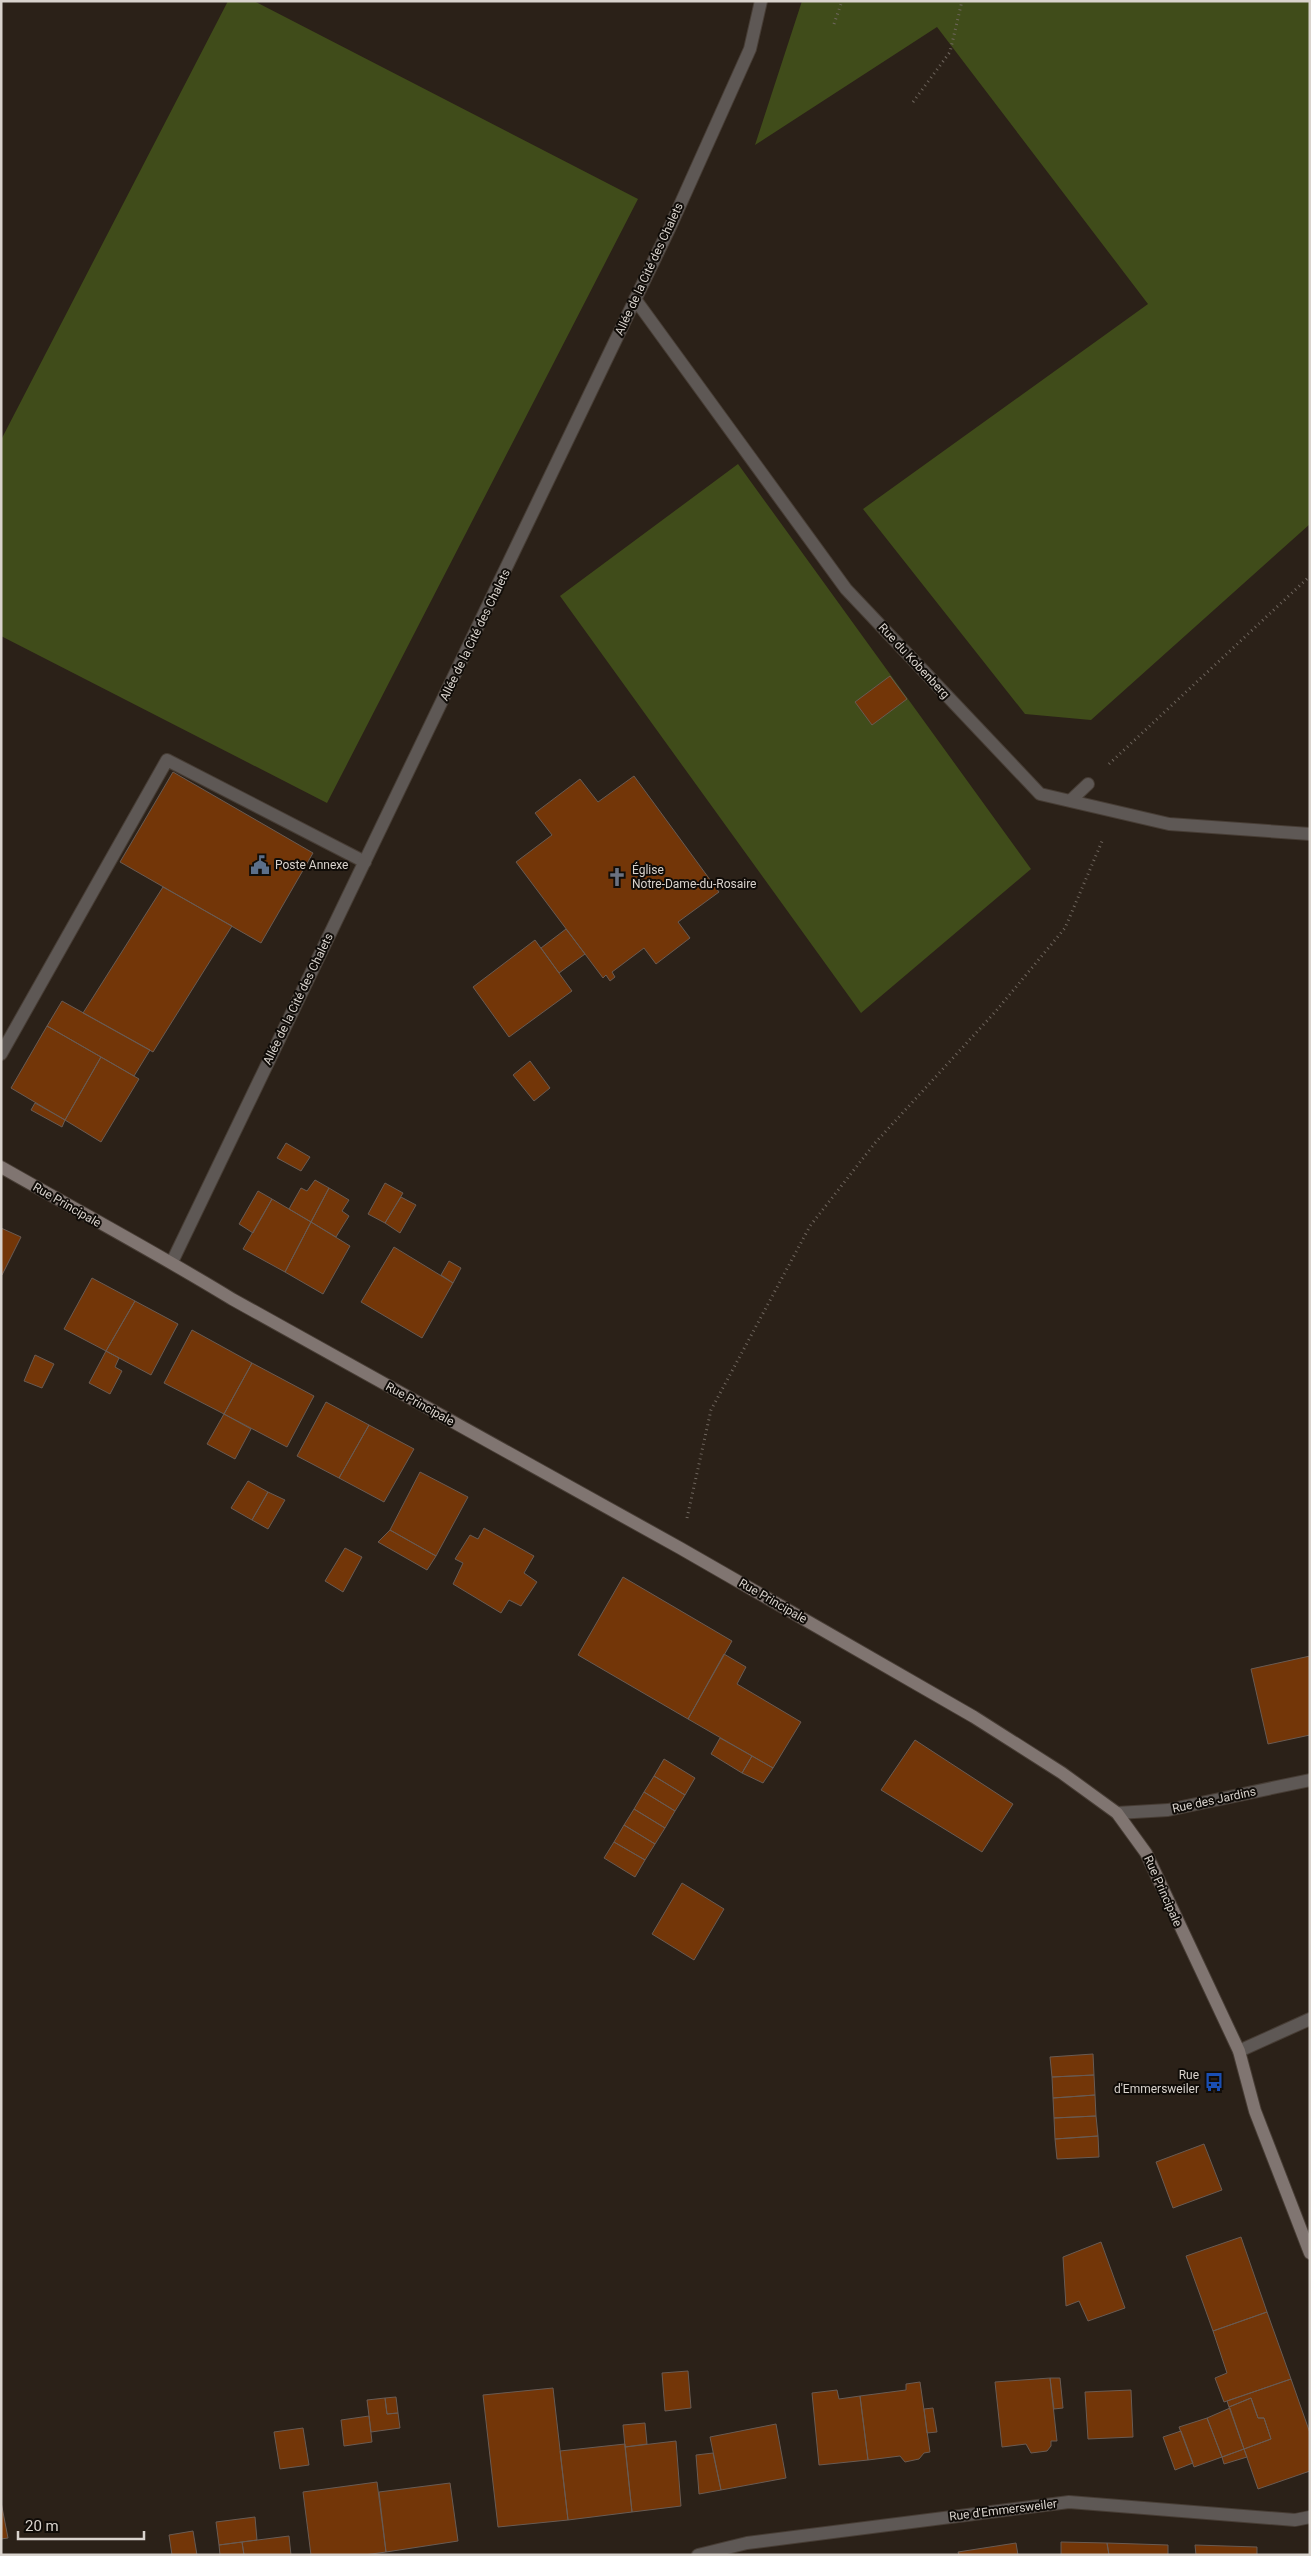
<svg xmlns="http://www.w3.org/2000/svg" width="1311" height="2556" font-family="Roboto,sans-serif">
<rect width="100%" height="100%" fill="#2b2118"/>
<path fill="#404c1a" d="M228 1H254L638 199 327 803 1 636V440Z
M802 1H1310V524L1091 720 1025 714 863 509 1148 304 937 27 755 145Z
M738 464 1031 869 861 1013 560 596Z"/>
<path fill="#733608" stroke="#695b53" d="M890 676 907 699 872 725 855 702Z
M173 772 313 853 261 943 120 862Z
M634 776 719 892 678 922 690 938 656 964 644 948 612 972 615 977 610 981 606 975 603 978 516 862 552 835 535 813 580 779 598 802Z
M163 887 232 926 153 1052 83 1013Z
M566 929 585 954 559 973 541 948Z
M535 940 572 991 509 1037 473 987Z
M62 1001 150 1050 134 1076 47 1026Z
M47 1026 101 1057 65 1120 11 1088Z
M101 1057 139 1079 101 1142 65 1120Z
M530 1061 550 1088 534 1101 513 1075Z
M35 1103 65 1120 62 1127 31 1110Z
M286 1143 310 1157 301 1171 277 1158Z
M315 1180 329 1188 311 1222 289 1209 301 1188 307 1191Z
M385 1183 403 1193 385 1223 368 1214Z
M329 1188 349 1200 342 1211 349 1216 336 1237 311 1222Z
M258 1191 272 1199 253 1233 239 1224Z
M401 1197 416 1205 400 1233 385 1223Z
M272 1199 311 1222 285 1272 243 1249Z
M311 1222 350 1246 323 1294 285 1272Z
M1 1228 21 1237 2 1275H1Z
M394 1247 453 1283 422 1338 361 1302Z
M449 1261 461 1268 453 1283 441 1275Z
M92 1278 135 1301 106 1351 64 1329Z
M135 1301 178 1324 151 1375 106 1351Z
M192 1330 252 1363 224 1414 164 1383Z
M106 1351 119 1358 115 1367 122 1371 110 1394 89 1383Z
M35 1355 54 1364 42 1388 24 1381Z
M252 1363 314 1396 287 1447 224 1414Z
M326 1402 369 1425 339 1478 297 1456Z
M224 1414 251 1429 235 1459 207 1444Z
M369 1425 414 1449 384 1502 339 1478Z
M420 1472 468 1497 436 1556 390 1530Z
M248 1481 268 1492 252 1520 231 1508Z
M268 1492 285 1500 268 1529 252 1520Z
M484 1528 534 1556 524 1573 537 1582 521 1606 509 1600 501 1613 453 1584 463 1563 455 1559 470 1535 478 1539Z
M390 1530 436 1556 427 1570 378 1542Z
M345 1548 362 1557 343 1592 325 1581Z
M623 1577 732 1641 688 1719 578 1655Z
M724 1654 746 1667 737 1684 801 1722 773 1768 688 1719Z
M1310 1656V1735L1268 1744 1251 1669Z
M720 1738 752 1756 742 1773 711 1754Z
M915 1740 1013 1804 982 1852 881 1790Z
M752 1756 773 1768 763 1783 742 1773Z
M664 1759 695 1778 685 1795 654 1776Z
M654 1776 685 1795 675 1811 644 1792Z
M644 1792 675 1811 665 1828 634 1809Z
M634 1809 665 1828 655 1844 624 1825Z
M624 1825 655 1844 645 1860 614 1842Z
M614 1842 645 1860 635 1877 604 1858Z
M682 1883 724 1909 694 1960 652 1934Z
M1093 2054 1094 2075 1052 2077 1050 2057Z
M1094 2075 1095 2095 1053 2098 1052 2077Z
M1095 2095 1096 2116 1054 2118 1053 2098Z
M1096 2116 1098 2136 1055 2139 1054 2118Z
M1098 2136 1099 2157 1057 2159 1055 2139Z
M1204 2144 1222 2190 1173 2208 1156 2162Z
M1241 2237 1267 2312 1213 2331 1186 2256Z
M1101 2242 1125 2308 1088 2321 1079 2301 1066 2306 1063 2257Z
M1267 2312 1291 2379 1224 2402 1215 2378 1227 2373 1213 2331Z
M688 2371 691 2408 665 2411 662 2373Z
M1050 2378H1060L1063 2408 1054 2409Z
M1050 2378 1057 2441H1051V2446L1047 2451 1031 2453 1026 2444 1002 2447 995 2382Z
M1291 2379 1310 2433V2471L1258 2489 1244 2449 1271 2439 1264 2418H1258L1251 2398 1229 2407 1227 2401Z
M920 2382 930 2452 924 2453 919 2459 905 2462 900 2456 868 2460 860 2396 906 2390V2384Z
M553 2388 568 2520 498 2527 483 2395Z
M837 2390 839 2399 860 2396 868 2460 819 2465 812 2393Z
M1131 2390 1133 2437 1088 2439 1085 2392Z
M396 2397 398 2413 387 2414 385 2398Z
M385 2398 387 2414 398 2413 400 2428 371 2432 367 2400Z
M1251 2398 1258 2418H1264L1271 2439 1244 2449 1229 2407Z
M933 2408 937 2432 927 2433 924 2409Z
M1230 2408 1244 2449 1222 2457 1207 2418Z
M369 2416 372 2442 344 2446 341 2420Z
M1207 2418 1222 2457 1194 2467 1179 2427Z
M645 2423 647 2444 625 2447 623 2425Z
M776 2424 786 2478 721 2490 710 2437Z
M303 2428 309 2465 280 2469 274 2432Z
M1181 2431 1193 2463 1175 2470 1163 2437Z
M676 2441 681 2506 632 2512 625 2447Z
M625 2444 632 2512 568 2520 560 2451Z
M1244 2449 1247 2457 1224 2464 1222 2457Z
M713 2453 721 2490 699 2494 696 2455Z
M377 2482 386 2552 364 2555H311L303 2492Z
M450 2483 458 2541 386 2552 379 2492Z
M1 2502 8 2538 1 2539Z
M255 2517 257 2540 219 2545 216 2522Z
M193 2531 197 2555H172L169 2535Z
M289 2536 291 2555H244L242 2542Z
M242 2542 244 2555H220L219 2545Z
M1061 2542 1107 2543 1109 2555H1061Z
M1016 2543 1018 2555H959L958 2552Z
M1107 2543 1168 2545V2555H1109Z
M1195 2545 1257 2547V2555H1196Z"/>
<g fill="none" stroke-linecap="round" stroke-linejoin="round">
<g stroke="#473d35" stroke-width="14">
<path id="service" d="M1 1054 167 760 365 862
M1239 2051 1310 2019"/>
</g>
<g stroke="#473d35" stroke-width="14">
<path id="minor" d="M635 299 846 589 1040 794 1169 824 1310 834
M1070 801 1088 784
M172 1262 671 225 750 49 761 1
M1117 1813 1168 1810 1310 1780
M698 2555 747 2543 1069 2502 1295 2520 1310 2517"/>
</g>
<g stroke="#473d35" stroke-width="14">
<path id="secondary" d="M1 1167C78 1211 157 1253 232 1299L680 1548 974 1717 1062 1773 1117 1813 1146 1853 1239 2051 1255 2111 1310 2253"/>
</g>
<path stroke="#6f665e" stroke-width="3" stroke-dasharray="1 4" stroke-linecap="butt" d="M834 24 842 1
M913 102 950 52 962 1
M1109 764 1310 576
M687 1518 711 1410 810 1226 875 1143 996 1011 1065 928 1103 839"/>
<use href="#service" stroke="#5e5855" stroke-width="12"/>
<use href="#minor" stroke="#5e5855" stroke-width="12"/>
<use href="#secondary" stroke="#807571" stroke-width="12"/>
</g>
<defs>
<g id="civic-bare" transform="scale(1.5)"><path d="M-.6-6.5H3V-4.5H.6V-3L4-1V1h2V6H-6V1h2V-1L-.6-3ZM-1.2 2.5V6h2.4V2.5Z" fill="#5c6f8a" stroke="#100c08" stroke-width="2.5" paint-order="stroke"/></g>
<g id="church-bare" transform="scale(1.5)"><path d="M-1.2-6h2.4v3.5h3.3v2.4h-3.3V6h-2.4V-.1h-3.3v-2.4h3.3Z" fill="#6b7280" stroke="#100c08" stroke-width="2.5" paint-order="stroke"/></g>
<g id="bus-bare" transform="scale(1.5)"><path d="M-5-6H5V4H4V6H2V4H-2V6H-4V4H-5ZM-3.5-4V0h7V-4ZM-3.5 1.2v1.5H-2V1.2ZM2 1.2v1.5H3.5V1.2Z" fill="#1a4fb4" stroke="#100c08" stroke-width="2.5" paint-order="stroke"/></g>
</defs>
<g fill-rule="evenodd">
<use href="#civic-bare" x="260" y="865"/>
<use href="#church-bare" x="617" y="877"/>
<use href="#bus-bare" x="1214" y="2082"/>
</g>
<g text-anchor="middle" stroke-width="4" stroke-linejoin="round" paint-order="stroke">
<g font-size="12" fill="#d9d3cd" stroke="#100c08">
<text transform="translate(649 269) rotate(-65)" y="4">Allée de la Cité des Chalets</text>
<text transform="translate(475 635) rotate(-64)" y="4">Allée de la Cité des Chalets</text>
<text transform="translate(914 661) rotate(47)" y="4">Rue du Kobenberg</text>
<text transform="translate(298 999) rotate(-64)" y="4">Allée de la Cité des Chalets</text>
<text transform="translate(67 1205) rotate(30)" y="4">Rue Principale</text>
<text transform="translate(420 1404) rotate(29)" y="4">Rue Principale</text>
<text transform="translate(773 1601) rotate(30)" y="4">Rue Principale</text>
<text transform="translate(1214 1800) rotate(-12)" y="4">Rue des Jardins</text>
<text transform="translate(1163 1891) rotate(66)" y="4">Rue Principale</text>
<text transform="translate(1003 2510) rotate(-7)" y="4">Rue d'Emmersweiler</text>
</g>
<g font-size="12" fill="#d9d3cd" stroke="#100c08" text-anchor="start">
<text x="275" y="869">Poste Annexe</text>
<text x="632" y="874">Église<tspan x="632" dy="14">Notre-Dame-du-Rosaire</tspan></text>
<text x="1199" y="2079" text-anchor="end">Rue<tspan x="1199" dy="14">d'Emmersweiler</tspan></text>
</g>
</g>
<rect width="1311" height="2556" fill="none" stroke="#d9d3cd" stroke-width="5"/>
<path d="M18 2531v8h126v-8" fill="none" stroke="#d9d3cd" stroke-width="2.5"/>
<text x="25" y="2531" font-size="15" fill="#d9d3cd" stroke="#100c08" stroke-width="4" paint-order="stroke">20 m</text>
</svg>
